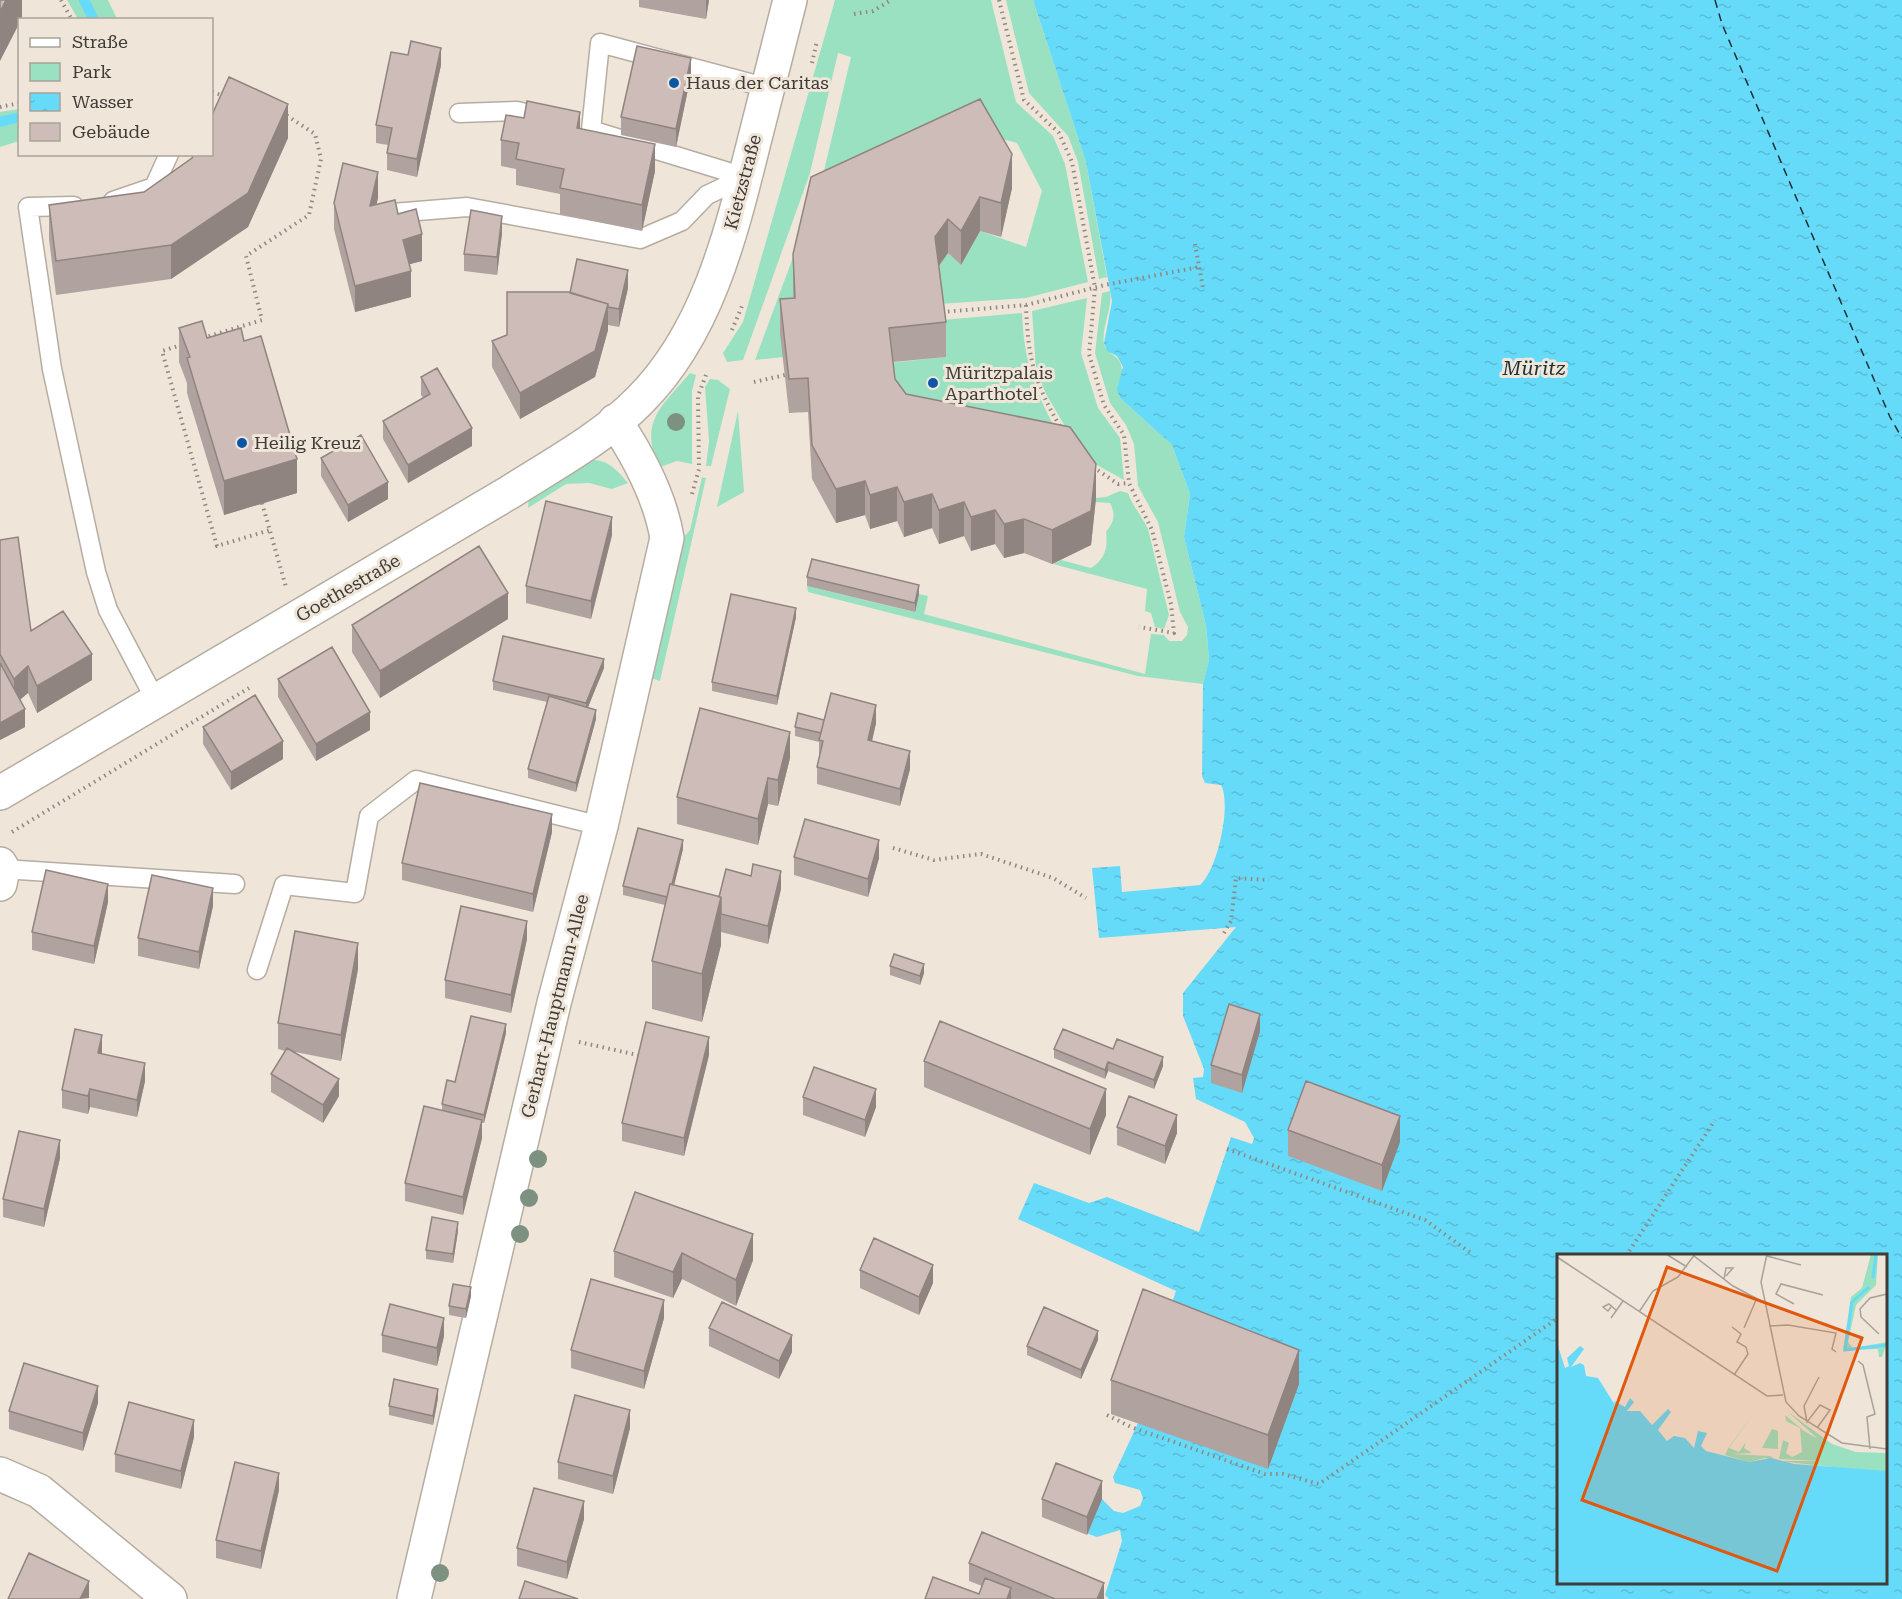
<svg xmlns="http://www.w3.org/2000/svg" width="1902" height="1599" font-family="'Roboto Serif',serif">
<defs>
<pattern id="water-ripples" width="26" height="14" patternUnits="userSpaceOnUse" patternTransform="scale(1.5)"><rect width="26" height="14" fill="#66daf9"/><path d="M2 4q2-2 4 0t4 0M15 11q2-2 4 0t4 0" fill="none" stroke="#5abcd6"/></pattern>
</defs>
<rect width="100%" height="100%" fill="#efe6d9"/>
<path fill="#9ae1c1" d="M67 0H108L117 19H78Z
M835 0H991L1016 102 1053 136 1065 164 1088 282 1026 298 940 304 935 271 948 253 961 265 980 231 1026 247 1042 191 1017 143 980 133 795 332 783 357 755 360 822 179 851 57 838 53 810 173 743 360 727 362 723 353 743 322Z
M1006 0H1033L1086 162 1107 277 1099 279 1078 162 1068 136 1029 93Z
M19 109V141L0 147V112Z
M1110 291C1113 309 1101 327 1104 344 1106 354 1118 354 1121 365 1125 375 1116 386 1120 398L1172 445 1190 494 1184 537 1206 625 1209 660 1203 684 1138 676 808 592 807 586 914 612 919 594 928 596 924 614 1145 674 1151 634 1164 635 1169 641H1182L1187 635 1188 627 1180 612 1158 522 1138 486 1134 444 1126 425 1110 403 1095 353 1102 293Z
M1087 298 1081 353 1098 408 1120 438 1124 480 1097 465 1076 445 1046 394 1036 369 1032 311Z
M1022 313C1024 363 1035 392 1059 435L895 413 889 363 945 357 943 320Z
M690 373 696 375 692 391V464L677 461 660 467C637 423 663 405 690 373Z
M710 379 718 380 730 389 711 466H706L709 441 705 387Z
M738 411 744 492 717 507Z
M591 460C608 459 618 471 628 483L612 489 589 483 566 484 528 508 529 494Z
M702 477 706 478 660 681 651 678 678 544 690 530Z
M1120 491 1128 493C1133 507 1142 516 1148 529L1169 615 1164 629 1155 627 1151 613 1145 611 1147 589 1053 564 1061 560 1091 568C1105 559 1108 548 1106 532 1114 522 1116 515 1110 503L1095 502 1096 498 1106 497Z"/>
<path fill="url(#water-ripples)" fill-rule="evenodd" d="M1033 0H1902V1599H1109L1105 1595 1122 1541 1120 1530 1097 1537 1042 1517 1056 1481 1102 1499 1114 1511 1123 1513 1140 1506 1143 1498 1140 1490 1115 1483 1113 1477 1138 1423 1111 1414 1143 1323 1162 1331 1176 1291 1018 1219 1034 1183 1089 1203 1107 1197 1199 1232 1231 1137 1252 1144 1254 1138 1245 1122 1196 1099 1193 1078 1203 1077 1204 1069 1183 1016V993L1236 927 1099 938 1092 868 1120 866 1122 892 1200 885C1217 871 1232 805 1221 785L1205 783 1202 776 1203 684 1209 660 1206 625 1184 537 1190 494 1172 445 1120 398 1117 389 1123 367 1117 356 1107 351 1104 343 1112 301 1086 162ZM1558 1256H1886V1582H1558Z"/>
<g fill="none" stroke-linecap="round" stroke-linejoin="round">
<path stroke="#66daf9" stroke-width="10" d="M84 0 94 20
M0 122 20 117"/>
<path stroke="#1c3036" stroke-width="1.5" stroke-dasharray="8 6" stroke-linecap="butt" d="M1715 0 1722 24 1890 417 1902 438"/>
<g stroke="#b5ada1" stroke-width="21">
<path id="service" d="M459 113 517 111 549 119
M113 201 154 187 169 154
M74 206 28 207 52 369 96 572 108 610 156 701
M393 213 467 207 640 239 682 221 707 195 745 177 591 130 600 43 768 88
M3 869 235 884
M257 970 284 885 355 893 369 816 416 780 601 826"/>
</g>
<g stroke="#b5ada1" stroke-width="36">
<path id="minor" d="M0 793 510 492C554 464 604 437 640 400 706 334 730 238 752 150 765 100 777 50 790 0
M0 864 3 869 0 884
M0 1474 39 1491 170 1599
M414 1599 554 1003 601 826 667 538C660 496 639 457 615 421"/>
</g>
<path stroke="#8f8880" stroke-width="4" stroke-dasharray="1.5 4.5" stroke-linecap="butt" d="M61 0 72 20
M999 0 1024 100 1059 133 1072 162 1095 288 1089 354 1104 405 1124 435 1129 483 1152 530 1171 604 1174 633 1139 627
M854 14 873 11 891 0
M812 63 817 41
M212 92 224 96
M0 107 20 103
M1195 244 1203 288
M1026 305C1028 360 1034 382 1062 430
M942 312 1026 305 1105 285 1199 267
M732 330 742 306
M203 338 262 320 246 256 309 215 321 159 315 134 286 115
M182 345 162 351 217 546 270 530
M754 382 785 375
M1093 467 1118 484 1129 483
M692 494 699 469 698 396 706 375
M262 503 286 587
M12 832 249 688
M893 848 934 860 981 854 1053 878 1086 898
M1224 933 1231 921 1236 878 1269 880
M579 1042 642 1056
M1227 1149 1425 1220 1471 1253
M1626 1256 1715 1120
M1107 1415 1131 1427 1265 1474H1283L1319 1484 1558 1318"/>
<use href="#service" stroke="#fff" stroke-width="18"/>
<use href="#minor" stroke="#fff" stroke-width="33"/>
</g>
<g fill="#7d9181">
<circle cx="676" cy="422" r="9"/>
<circle cx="538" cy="1159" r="9"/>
<circle cx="529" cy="1198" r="9"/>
<circle cx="520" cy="1234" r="9"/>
<circle cx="440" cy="1573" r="9"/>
</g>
<path fill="#b0a29e" d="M639 0H709L706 19 639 7Z
M441 65 417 177 387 170V153L388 145 376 143V125Z
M691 75 676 147 621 135V117Z
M580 128 655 171 642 231 560 214V194L516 185V169L501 166V140Z
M288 138 248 227 171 279 56 295 49 239V205L144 192Z
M811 177 1012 188 1001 237 980 231 961 265 948 253 939 266 946 322V357L893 362 895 379 906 394 1096 498 1091 545 1052 564 1024 553 1004 558 995 544 971 551 964 536 939 544 932 528 904 537 897 521 870 529 865 515 836 523 812 479 808 412 789 413 780 333V299L793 298V254Z
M378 198 376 205 398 214 422 261 409 264 411 297 355 312 334 229V203Z
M502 233 497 275 464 271V254Z
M628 288 619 327 608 325V330L595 377 520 419 492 367V341L507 335 570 293Z
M179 328 207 338 297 493 224 515 187 393V383L179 362Z
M421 377 472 446 408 483 383 439V421L423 398 421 395Z
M321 458 388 499 348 522 321 476Z
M612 535 591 619 526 603V586Z
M0 540 31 631 92 680 37 713 28 693 20 699 25 727 0 740Z
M807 577 919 594 915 612 807 586Z
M796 617 777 705 712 691V682Z
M508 619 380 698 352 652V625Z
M604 668 588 707 596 719 576 792 528 778V769L547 702 493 690V681Z
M278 679 370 730 316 761 278 697Z
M824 720 876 723 872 741 910 769 900 806 817 784V767L819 756V742L795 736V727Z
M203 727 283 759 231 790 203 744Z
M790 758 778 806 768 804 758 845 677 824V797Z
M552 832 533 912 402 880V863Z
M683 849 674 885 719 897 781 889 768 944 721 932V945L702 1022 652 1009V961L665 905 623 895V886Z
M794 857 879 858 868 897 794 875Z
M108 902 94 964 32 950V932Z
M213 906 199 969 138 956V938Z
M527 939 511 1013 445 998V980Z
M890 966 924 973 920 985 890 975Z
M358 969 341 1061 295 1052 339 1096 323 1123 271 1092V1074L285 1051 278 1049V1023Z
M1260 1031 1242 1093 1211 1083V1065Z
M506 1033 484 1123H482V1138L463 1215 405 1201V1183L442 1110V1104L455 1082Z
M1054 1049H1113L1163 1066 1154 1089 1108 1071 1105 1079 1054 1058Z
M102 1054 145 1081 137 1117 90 1107 88 1114 62 1108V1090Z
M709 1055 684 1156 622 1141V1123Z
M924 1061 1106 1115 1090 1155 924 1087Z
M803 1097 876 1107 865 1137 803 1115Z
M1117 1127 1177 1133 1165 1164 1117 1145Z
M1288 1130 1400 1142 1382 1191 1288 1156Z
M60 1158 44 1227 3 1217V1199Z
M635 1192 753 1260 736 1306 682 1279 673 1298 614 1277V1251Z
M458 1231 453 1263 426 1259V1250Z
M860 1270 933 1283 919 1315 860 1288Z
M471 1296 466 1318 449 1315V1306Z
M664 1318 644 1389 571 1368V1350Z
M709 1328 792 1352 779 1379 709 1346Z
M382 1335 444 1336 437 1366 382 1352Z
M1098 1340 1081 1379 1027 1355V1346Z
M1111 1380 1299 1384 1268 1469 1111 1414Z
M438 1398 433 1425 389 1415V1406Z
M98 1403 83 1451 9 1429V1411Z
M630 1428 613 1494 558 1479V1462Z
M194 1437 181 1489 115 1472V1454Z
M279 1490 261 1569 216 1558V1540Z
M1042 1499H1102L1087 1535 1042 1517Z
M584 1519 567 1579 517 1566V1548Z
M969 1563 1104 1599H1011L979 1594 982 1586 969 1581Z"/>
<path fill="#908481" d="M6 0H22V17L20 20V22L0 61V12Z
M706 0H709L706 19Z
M441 48V65L417 177V159Z
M691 58V75L676 147V129Z
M288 104V138L248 227 171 279V245Z
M580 112V138L577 128Z
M655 144V171L642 231V205Z
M1012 154V188L1001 237V203Z
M378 172V198L370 233V206Z
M980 197V231L961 265V231Z
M502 216V233L497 275V257Z
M948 219V253L935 271V237Z
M422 234V261L403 266V240Z
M628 270V288L619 327V309Z
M411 271V297L355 312V286Z
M608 304V330L595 377 520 419V393Z
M472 428V446L408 483V465Z
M297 459V493L224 515V481Z
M1096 464V498L1091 545 1052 564V530Z
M865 481V515L836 523V489Z
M388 482V499L348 522V505Z
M897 487V521L870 529V495Z
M932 494V528L904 537V502Z
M964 502V536L939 544V510Z
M995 510V544L971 551V517Z
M612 517V535L591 619V601Z
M1024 519V553L1004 558V524Z
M919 585V594L915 612V603Z
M508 593V619L380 698V671Z
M796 608V617L777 705V696Z
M92 654V680L37 713V686Z
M604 659V668L586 712V703Z
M28 666V693L14 705V679Z
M876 705V723L868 758V740Z
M25 709V727L0 740V723Z
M596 710V719L576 792V783Z
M370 712V730L316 761V744Z
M790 732V758L778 806V780Z
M283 741V759L231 790V772Z
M910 751V769L900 806V789Z
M768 778V804L758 845V819Z
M552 814V832L533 912V894Z
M683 840V849L669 906V897Z
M879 840V858L868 897V879Z
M781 871V889L768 944V926Z
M108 884V902L94 964V946Z
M213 888V906L199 969V952Z
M721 897V945L702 1022V974Z
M527 921V939L511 1013V995Z
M358 943V969L341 1061V1035Z
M924 964V973L920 985V976Z
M1260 1014V1031L1242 1093V1075Z
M506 1024V1033L484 1123V1115Z
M102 1035V1053L98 1071V1053Z
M709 1037V1055L684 1156V1138Z
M1163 1057V1066L1154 1089V1080Z
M1108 1062V1071L1105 1079V1070Z
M145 1063V1081L137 1117V1100Z
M339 1079V1096L323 1123V1105Z
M90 1089V1107L88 1114V1096Z
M876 1089V1107L865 1137V1120Z
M1106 1089V1115L1090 1155V1129Z
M1177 1115V1133L1165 1164V1146Z
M1400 1116V1142L1382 1191V1165Z
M482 1120V1138L463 1215V1197Z
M60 1140V1158L44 1227V1209Z
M458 1222V1231L453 1263V1254Z
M753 1234V1260L736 1306V1280Z
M682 1253V1279L673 1298V1272Z
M933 1265V1283L919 1315V1297Z
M471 1287V1296L466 1318V1309Z
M664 1300V1318L644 1389V1371Z
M444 1318V1336L437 1366V1348Z
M1098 1331V1340L1081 1379V1370Z
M792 1335V1352L779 1379V1361Z
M1299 1350V1384L1268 1469V1435Z
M98 1386V1403L83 1451V1433Z
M438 1389V1398L433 1425V1416Z
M630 1410V1428L613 1494V1476Z
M194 1420V1437L181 1489V1471Z
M279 1473V1490L261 1569V1551Z
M1102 1481V1499L1087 1535V1517Z
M584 1501V1519L567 1579V1562Z
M89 1581V1598L80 1599Z
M1104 1583V1599H1097Z
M1011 1588V1599H1007Z"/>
<path fill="#cdbcb8" stroke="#908481" stroke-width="1.5" d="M0 0H6L0 12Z
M411 41 441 48 417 159 387 153 392 128 376 125 391 52 408 55Z
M637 46 691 58 676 129 621 117Z
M229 77 288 104 248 193 171 245 56 261 49 205 144 192 192 158 194 154H212V115Z
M980 99 1012 154 1001 203 980 197 961 231 948 219 935 237 946 322 889 328 895 379 906 394 1070 427 1096 464 1091 511 1052 530 1024 519 1004 524 995 510 971 517 964 502 939 510 932 494 904 502 897 487 870 495 865 481 836 489 812 445 808 378 789 379 780 299 795 298 793 254 811 177Z
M527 101 580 112 577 128 655 144 642 205 560 188 564 169 516 159 519 143 501 140 506 115 524 118Z
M343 163 378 172 370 206 395 200 398 214 416 209 422 234 403 240 411 271 355 286 334 203Z
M471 210 502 216 497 257 464 254Z
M577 259 628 270 619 309 608 307V304L570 293Z
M507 292H569L608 304 595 351 520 393 492 341 507 335Z
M202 321 207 338 241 328 244 341 261 336 297 459 224 481 187 358 190 357 179 328Z
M437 368 472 428 408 465 383 421 430 394 421 377Z
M361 435 388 482 348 505 321 458Z
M546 501 612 517 591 601 526 586Z
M18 537 31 631 63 611 92 654 37 686 28 666 14 679 0 654V540Z
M479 546 508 593 380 671 352 625Z
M812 559 919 585 915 603 807 577Z
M731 594 796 608 777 696 712 682Z
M503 636 604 659 586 703 493 681Z
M332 647 370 712 316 744 278 679Z
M0 663 25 709 0 723Z
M831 693 876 705 868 740 910 751 900 789 817 767 823 741 819 740Z
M255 695 283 741 231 772 203 727Z
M549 696 596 710 576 783 528 769Z
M700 708 790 732 778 780 768 778 758 819 677 797Z
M798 713 824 720 821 733 795 727Z
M420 783 552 814 533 894 402 863Z
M805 819 879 840 868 879 794 857Z
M638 828 683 840 672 884H670L667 897 623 886Z
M753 864 781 871 768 926 721 914V897H719L726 869 751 876Z
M46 870 108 884 94 946 32 932Z
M152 875 213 888 199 952 138 938Z
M670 884 721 897 702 974 652 961Z
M461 906 527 921 511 995 445 980Z
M295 931 358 943 341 1035 278 1023Z
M894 954 924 964 920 976 890 966Z
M1229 1004 1260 1014 1242 1075 1211 1065Z
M471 1016 506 1024 484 1115 442 1104 447 1080 455 1082Z
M940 1021 1106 1089 1090 1129 924 1061Z
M646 1022 709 1037 684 1138 622 1123Z
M75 1029 102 1035 98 1053 145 1063 137 1100 90 1089 88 1096 62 1090Z
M1063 1029 1113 1049 1117 1039 1163 1057 1154 1080 1108 1062 1105 1070 1054 1049Z
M287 1048 339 1079 323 1105 271 1074Z
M814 1067 876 1089 865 1120 803 1097Z
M1306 1081 1400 1116 1382 1165 1288 1130Z
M1129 1096 1177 1115 1165 1146 1117 1127Z
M424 1106 482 1120 463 1197 405 1183Z
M19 1131 60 1140 44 1209 3 1199Z
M635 1192 753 1234 736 1280 682 1253 673 1272 614 1251Z
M432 1217 458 1222 453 1254 426 1250Z
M874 1238 933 1265 919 1297 860 1270Z
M591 1279 664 1300 644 1371 571 1350Z
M453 1284 471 1287 466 1309 449 1306Z
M1143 1289 1299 1350 1268 1435 1111 1380Z
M722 1302 792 1335 779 1361 709 1328Z
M390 1304 444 1318 437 1348 382 1335Z
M1044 1307 1098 1331 1081 1370 1027 1346Z
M24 1363 98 1386 83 1433 9 1411Z
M394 1379 438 1389 433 1416 389 1406Z
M575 1395 630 1410 613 1476 558 1462Z
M129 1402 194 1420 181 1471 115 1454Z
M235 1462 279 1473 261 1551 216 1540Z
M1056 1463 1102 1481 1087 1517 1042 1499Z
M534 1488 584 1501 567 1562 517 1548Z
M982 1532 1104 1583 1097 1599H1055L969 1563Z
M29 1553 89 1581 80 1599H8Z
M933 1577 979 1594 985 1578 1011 1588 1007 1599H925Z
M525 1581 578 1599H519Z"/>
<g fill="#0b57a6" stroke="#efe6d9" stroke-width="2">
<circle cx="674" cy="83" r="6"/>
<circle cx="933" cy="383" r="6"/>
<circle cx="242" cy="443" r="6"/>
</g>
<g text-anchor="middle" stroke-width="6" stroke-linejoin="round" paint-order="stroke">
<g font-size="18" fill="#3f3b36" stroke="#efe6d9" text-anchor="start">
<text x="686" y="89">Haus der Caritas</text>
<text x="945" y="379">Müritzpalais<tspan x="945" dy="21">Aparthotel</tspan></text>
<text x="254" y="449">Heilig Kreuz</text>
</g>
<g font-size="18" fill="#3f3b36" stroke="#efe6d9">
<text transform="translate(743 182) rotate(-75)" y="6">Kietzstraße</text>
<text transform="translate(348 588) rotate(-30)" y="6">Goethestraße</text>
<text transform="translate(555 1006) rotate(-76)" y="6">Gerhart-Hauptmann-Allee</text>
</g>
<g font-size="20" font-style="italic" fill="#1c3036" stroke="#efe6d9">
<text x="1534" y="375">Müritz</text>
</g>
</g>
<g transform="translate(1557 1254)">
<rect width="330" height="330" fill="#efe6d9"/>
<path d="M314 0H321L319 31 299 51 291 88 296 94 330 88 325 103H322L321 95 286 96 294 43 305 34ZM198 157 172 194 182 198 189 188 187 194 195 199 174 200 213 202 220 207 208 204 192 208 168 201 172 193ZM230 157 275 190 299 198 330 199V217L319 218 222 207H264L222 205 226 186 232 189 229 199 235 203 245 198 243 174 229 167 228 161 247 177 261 185ZM215 175 221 177V195L205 194Z" fill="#9ae1c1"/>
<path d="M1 92 8 114 12 112 10 104 23 92 27 95 14 113 23 109 27 111 29 122 41 124 58 151 57 147 68 153 73 144 77 148 70 157H83L95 171 111 155 114 158 101 176 110 187 117 182 128 184 137 194 141 177 150 179 144 192 149 197 192 208 214 204 237 210 330 217V330H0Z" fill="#66daf9"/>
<path fill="none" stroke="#66daf9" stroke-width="3" d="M316 24 319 0M312 33 295 48 288 96 330 91M3 330 170 297 226 294 295 298 330 307"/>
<path fill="none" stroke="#a9a298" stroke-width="1.5" d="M109 0 130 13M210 0 204 28 229 148 242 162 285 189 330 195M137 2 176 32 208 49M210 2 244 11M0 3 210 142 226 141M167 25 169 14H176L169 22M237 50 219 40 224 30 266 41M54 53 51 57 46 53 52 50 60 57M82 58 96 37 121 23 138 0M54 64 66 47M212 72 231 71 279 79 275 95 279 98M175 73 184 80 180 88 189 93 191 100 177 121M187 74 199 46M322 80 304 63 303 55 313 44 330 40M301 107 306 111 318 160 310 163 313 195M260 174 273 156 263 151 250 168 247 152 262 123"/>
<path fill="#e0580e" fill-opacity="0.15" stroke="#e0580e" stroke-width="3" d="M110 13 305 84 220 317 25 246Z"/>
<rect width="330" height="330" fill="none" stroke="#3f3b36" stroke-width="3"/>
</g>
<rect x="18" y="18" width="195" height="138" fill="#efe6d9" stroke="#a9a298" stroke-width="1.5"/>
<rect x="30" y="38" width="30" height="9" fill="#ffffff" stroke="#a9a298" stroke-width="1.5"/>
<text x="72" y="48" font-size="18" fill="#3f3b36">Straße</text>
<rect x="30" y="63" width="30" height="18" fill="#9ae1c1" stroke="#a9a298" stroke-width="1.5"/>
<text x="72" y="78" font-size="18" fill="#3f3b36">Park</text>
<rect x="30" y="93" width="30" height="18" fill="url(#water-ripples)" stroke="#a9a298" stroke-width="1.5"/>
<text x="72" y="108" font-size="18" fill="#3f3b36">Wasser</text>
<rect x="30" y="123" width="30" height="18" fill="#cdbcb8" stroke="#a9a298" stroke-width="1.5"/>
<text x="72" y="138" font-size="18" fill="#3f3b36">Gebäude</text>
</svg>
